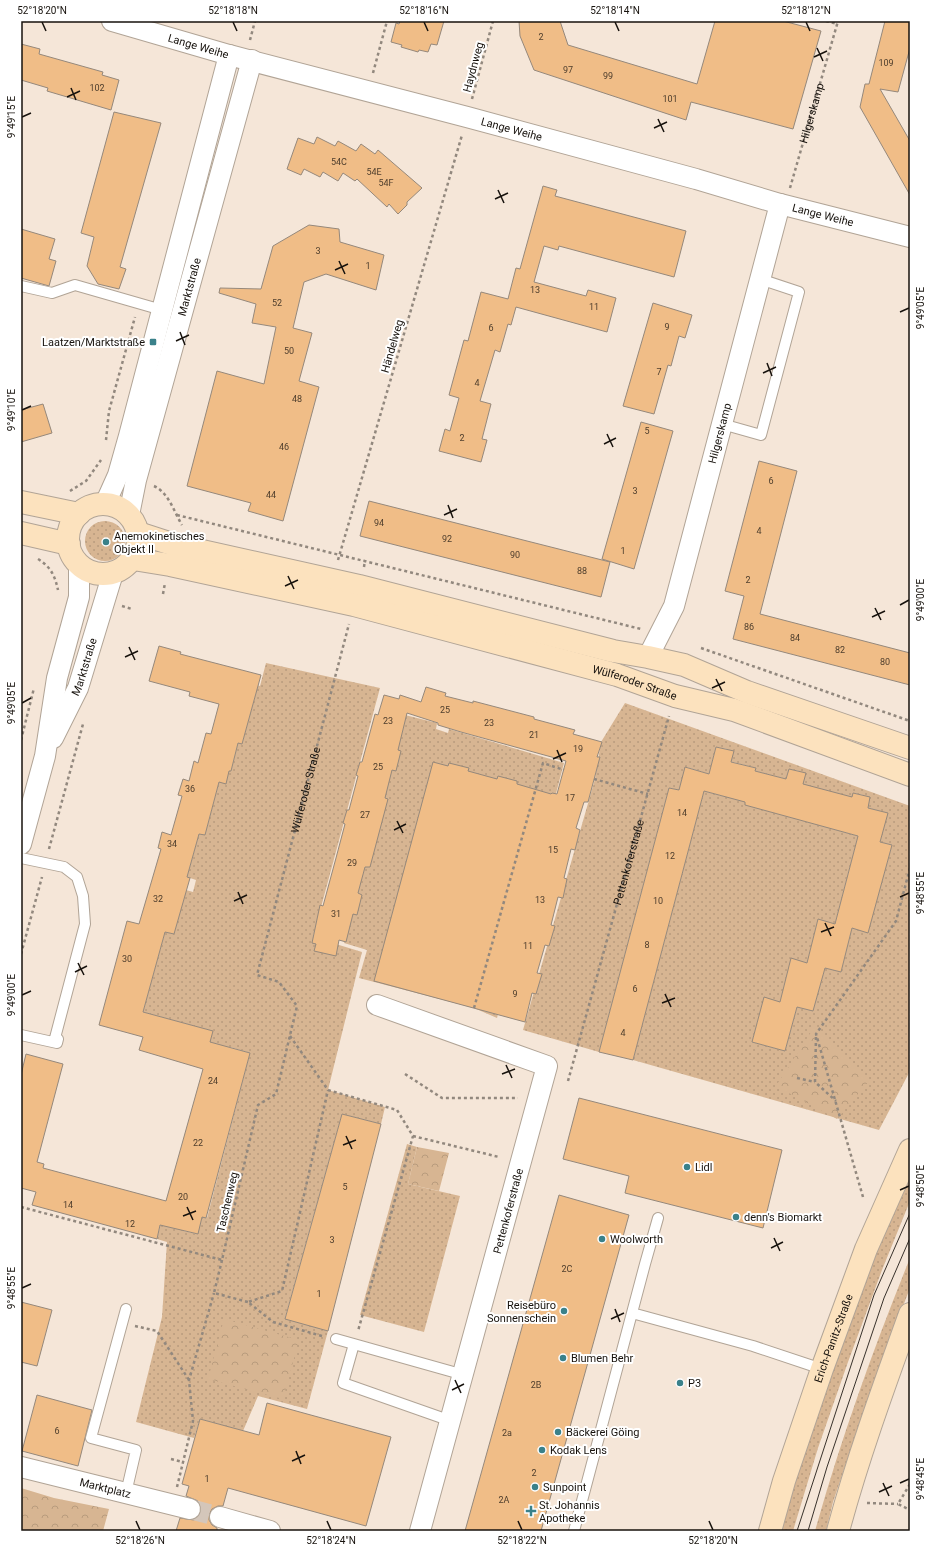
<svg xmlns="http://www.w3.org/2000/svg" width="931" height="1552" font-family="Roboto,sans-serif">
<defs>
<pattern id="grass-dots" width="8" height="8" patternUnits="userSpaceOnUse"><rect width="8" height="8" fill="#d7b592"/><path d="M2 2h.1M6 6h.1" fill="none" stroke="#b89b7d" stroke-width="1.8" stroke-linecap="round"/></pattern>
<pattern id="park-crowns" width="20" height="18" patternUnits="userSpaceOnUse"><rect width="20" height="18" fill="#d7b592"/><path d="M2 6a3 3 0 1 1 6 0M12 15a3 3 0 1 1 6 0" fill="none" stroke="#b89b7d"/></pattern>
</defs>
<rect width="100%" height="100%" fill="#f5e6d8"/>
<path fill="url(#grass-dots)" d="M85 541a20 20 0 1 1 40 0a20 20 0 1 1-40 0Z
M266 663 380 688 313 937 362 952 328 1090 385 1107 381 1124 342 1114 285 1318 328 1331 307 1409 258 1396 243 1431 200 1419 194 1438 136 1422 162 1317 167 1242 157 1239 162 1218 185 1224 184 1231 197 1234 202 1217 207 1218 250 1053 230 1047 208 1049 212 1031 143 1012 165 932 174 934 186 890 193 892 196 880 187 877 199 834 205 835 219 782 229 771H231L238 743 242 744 256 693 254 684 260 686Z
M625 703 910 806V1071L879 1130 633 1060 704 791 722 796 746 798 745 805 794 818 820 820 819 825 858 836 835 924 818 919 807 963 791 959 780 1002 764 998 752 1042 785 1051 797 1007 813 1011 825 968 841 972 852 928 868 932 892 845 880 842 887 813 861 806 863 795 853 793 851 803 796 782 799 771 789 769 786 779 755 771 756 768 725 760 727 749 716 747 709 774 686 767 679 790 669 788 599 1052 523 1030 595 779 601 742Z
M405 715 437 723 436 729 448 733 449 729 564 763 497 1018 474 1008 359 978 367 950 344 943Z
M407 1144 417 1147 408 1184 460 1196 424 1332 360 1315Z
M910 1170V1201L882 1270 848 1362 818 1448 793 1531H780L805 1446 869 1267Z
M910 1258V1288L873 1384 833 1502 826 1531H815C841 1438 874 1347 910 1258Z"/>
<path fill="url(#park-crowns)" d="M815 1026 869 1081 837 1119 776 1086Z
M417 1147 449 1153 439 1191 408 1184Z
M224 1319 299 1340 283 1399 208 1379Z
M21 1488 54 1498 109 1509 103 1531H21Z"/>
<path fill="#f0bd87" stroke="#95887b" d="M400 21H444L437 45 431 44 428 52 419 50 418 52 401 47 402 45 391 42 396 23 399 24Z
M519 21H560L568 45 697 84 715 21H783L821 31 793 129 691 102 686 120 534 70 520 36Z
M885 21H910V48L898 92 880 89 910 141V195L860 107 865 84H869Z
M21 44 40 49 39 54 103 72 102 75 119 80 111 110 47 91 48 88 21 80Z
M114 112 161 123 120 267 126 269 119 289 98 284 87 266 94 237 81 233Z
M317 137 335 146 338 141 356 151 361 144 375 154 378 150 422 188 407 202V205L398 214 389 204 387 207 357 179 355 181 343 173 338 181 323 172 320 177 304 169 301 175 287 169 298 138 314 144Z
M543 186 557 190 555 196 686 231 674 277 559 246 558 250 544 246 534 282 586 296 588 290 616 298 607 332 516 307 511 325 508 324 500 352 495 350 480 401 491 404 482 439 487 440 481 462 439 451 445 429 450 431 459 398 449 395 464 340 468 341 481 292 508 299 516 268 520 269Z
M309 225 339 229 340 242 384 255 376 290 326 274 304 282 293 328 312 333 299 381 319 387 283 521 248 511 251 503 187 486 217 371 264 384 276 327 252 323 256 304 219 293 220 288 261 289 273 246Z
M21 229 55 239 49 259 56 261 49 286 21 278Z
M653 303 692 315 685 338 679 336 671 366 668 365 654 414 623 406Z
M43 404 52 433 21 442V410Z
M641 422 673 431 634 569 602 559Z
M759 461 797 471 760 614 910 653V685L733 639 744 596 725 591Z
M369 501 610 562 601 597 360 536Z
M159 646 181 652 180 654 261 675 242 744 238 743 231 771H229L226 784 219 782 205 835 199 834 187 877 190 878 174 934 165 932 143 1012 213 1031 210 1042 250 1053 206 1218 202 1217 198 1234 160 1225 157 1239 32 1205 36 1192 21 1188V1075L26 1054 63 1064 37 1162 44 1164 43 1168 166 1201 203 1069 139 1050 143 1037 99 1025 127 921 139 924 161 849 158 848 162 832 171 835 182 796 178 795 183 779 189 781 194 761 198 763 206 733 211 734 219 704 189 696 190 692 149 681Z
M426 687 446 693 445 696 473 703V701L534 717V719L575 730 573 734 602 742 597 757H600L588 802H584L576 828 580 830 575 850 571 849 564 878 567 879 563 898 558 897 551 925 555 926 549 946 545 945 537 973 542 974 536 994 532 993 525 1022 374 981 433 762 448 766 449 763 469 768 468 771 497 779 498 776 517 781V784L551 794 552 793 557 794 566 761 461 732 438 725V723L407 713 398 750 401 751 396 771 392 770 385 798 388 799 370 867H365L358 893 362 895 357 915 353 914 346 942 339 940 336 956 314 951 316 944 312 943 320 905 323 906 336 858 345 824 343 823 347 810H349L358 776 356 775 360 762H362L375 714 378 715 384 695 399 699 400 695 421 702Z
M716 747 734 751 731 762 756 768 755 771 786 779 789 769 806 773 803 784 852 797 853 793 870 797 868 808 888 813 880 842 892 845 868 933 852 928 841 972 825 968 813 1011 797 1007 785 1051 752 1042 764 997 780 1002 791 958 807 963 818 919 835 924 858 836 745 805V802L704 791 633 1060 599 1052 669 788 679 790 685 767 709 774Z
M579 1098 782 1150 763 1228 625 1193 629 1176 563 1159Z
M342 1114 381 1124 328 1331 285 1319Z
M559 1195 629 1215 541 1531H465Z
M21 1302 52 1310 37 1366 21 1362Z
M37 1395 92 1410 78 1466 22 1451Z
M267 1403 391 1437 366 1526 228 1488 223 1506H218L212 1509 209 1514V1520L212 1525 217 1528V1531H176L180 1518 194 1520 199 1517 201 1511V1505L198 1501 186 1496 189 1486 182 1484 200 1419 259 1435Z"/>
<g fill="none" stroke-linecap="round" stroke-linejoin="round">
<path stroke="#d4c6ba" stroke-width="20" stroke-dasharray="20 10" stroke-linecap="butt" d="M190 1509 220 1517"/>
<g stroke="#b1a496" stroke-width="12">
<path id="lane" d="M21 286 52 293 75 285 162 310
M722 424 761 435 799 292 760 279
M21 858 64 867 77 877 83 896 85 924 55 1038
M21 1035 57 1043 58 1039
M126 1309 91 1438 136 1450 126 1493
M632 1313 753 1346 822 1369
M336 1339 464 1375
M354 1344 343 1383 451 1421
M574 1531 645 1264 658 1218"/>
</g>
<g stroke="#b1a496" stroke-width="22">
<g id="street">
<path id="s4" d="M112 21 229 55 467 117 696 179 780 204 910 237"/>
<path d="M105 504 118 475 129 436 229 55"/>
<path id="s5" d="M129 515 136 480 252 60"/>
<path id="s6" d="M648 657 674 606 780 204"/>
<path id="s7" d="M53 738 78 688 113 573"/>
<path d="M21 844 45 756 57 678 79 597V565"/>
<path d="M377 1005 547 1066 420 1531"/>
<path id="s8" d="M21 1467 190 1509"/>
<path d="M220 1517 270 1531"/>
</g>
</g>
<g stroke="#b1a496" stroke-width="24">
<g id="secondary">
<path d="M21 502 79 514"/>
<circle cx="103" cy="539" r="35"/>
<path d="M21 533 69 544"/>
<path d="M138 533 175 545 359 586 613 651 648 657 684 665 747 692 910 748"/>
<path id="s9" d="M133 559 170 565 354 605 617 675 675 696 734 710 910 775"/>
<path id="s10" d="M770 1531 784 1481 822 1369 866 1249 910 1150"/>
<path d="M838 1531C858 1457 884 1386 910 1314"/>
</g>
</g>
<g stroke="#92887e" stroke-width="2.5" stroke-dasharray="3 3" stroke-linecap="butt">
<path d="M826 21 837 24"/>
<path d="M250 40 255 21"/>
<path d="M373 73 387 21"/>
<path d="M472 99 493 21"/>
<path id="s1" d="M790 188 838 21"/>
<path d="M106 440 109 411 135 317"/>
<path d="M154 486C169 493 174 512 182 525"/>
<path d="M70 491 86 481 101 460"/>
<path d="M177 515 641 629"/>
<path d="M38 559C51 567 55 576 58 590"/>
<path d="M338 560 462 135"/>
<path d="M364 567 365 560"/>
<path d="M163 594 165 583"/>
<path d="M122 606 132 609"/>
<path d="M701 648 910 721"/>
<path d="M21 740 34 688"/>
<path d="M594 779 648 794"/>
<path d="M49 849 83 724"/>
<path d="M21 954 42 877"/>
<path d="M474 1008 543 763 564 770"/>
<path d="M290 1036 328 1090 397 1110 413 1136 358 1331"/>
<path d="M816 1037 815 1082 836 1101"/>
<path d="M405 1074 442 1098H518"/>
<path d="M797 1078 815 1082"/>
<path id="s2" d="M568 1081 669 716"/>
<path d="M413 1136 499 1157"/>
<path d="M863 1197 816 1034 896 921 910 868"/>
<path id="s3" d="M21 1207 222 1260 258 1105 276 1094 297 1006 279 982 257 975 349 624"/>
<path d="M222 1260 214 1293 248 1302"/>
<path d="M135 1326 157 1331 189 1380"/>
<path d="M322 1336 273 1322 248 1302 282 1291 328 1090"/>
<path d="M171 1459 183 1462"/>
<path d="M910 1484 898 1504 910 1510"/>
<path d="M177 1487 193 1421 189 1380 214 1293"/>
<path d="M867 1503 898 1504"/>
</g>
<use href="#lane" stroke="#fff" stroke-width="10"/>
<use href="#street" stroke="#fff" stroke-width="20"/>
<use href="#secondary" stroke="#fce2be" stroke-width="22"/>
<path stroke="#38312b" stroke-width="1" d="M797 1531 874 1295 910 1213
M808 1531 827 1467 884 1298 910 1238"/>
</g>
<path fill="none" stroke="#17120d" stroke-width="1.5" d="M42 22 46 31M233 22 237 31M424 22 428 31M615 22 619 31M806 22 810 31M817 48 823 61M814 57 827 51M71 88 76 100M67 97 80 91M22 117 31 113M658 119 664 132M654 128 667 122M498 190 504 203M495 199 508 193M339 261 345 274M335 270 348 264M900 312 909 308M180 332 185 345M176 341 189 335M767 363 772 376M763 373 776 367M22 410 31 406M607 434 613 447M604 444 616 438M448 505 453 518M444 515 457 509M288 576 294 589M285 586 298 580M900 605 909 600M875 608 881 620M872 617 885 611M129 647 135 660M125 657 138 651M716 679 722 691M712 688 725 682M22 703 31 698M557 750 562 762M553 759 566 753M397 821 403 833M394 830 406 824M238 892 243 904M900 897 909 893M234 901 247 895M825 923 831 936M821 932 834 927M78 963 84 975M75 972 87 966M665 994 671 1007M22 995 31 991M662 1003 675 998M506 1065 512 1078M502 1074 515 1069M346 1136 352 1149M343 1145 356 1140M900 1190 909 1186M187 1207 193 1220M183 1216 196 1211M774 1238 780 1251M771 1248 783 1242M22 1288 31 1284M615 1309 620 1322M611 1319 624 1313M455 1380 461 1393M452 1390 464 1384M296 1451 301 1464M292 1461 305 1455M883 1483 889 1496M900 1483 909 1479M879 1492 892 1486M136 1521 140 1530M327 1521 331 1530M518 1521 522 1530M709 1521 713 1530"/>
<g fill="#3a818a" stroke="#fff" stroke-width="1.5">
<rect x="149" y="338" width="8" height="8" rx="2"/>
<circle cx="106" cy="542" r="4"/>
<circle cx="687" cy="1167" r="4"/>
<circle cx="736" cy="1217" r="4"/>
<circle cx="602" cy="1239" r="4"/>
<circle cx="564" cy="1311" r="4"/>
<circle cx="563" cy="1358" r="4"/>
<circle cx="680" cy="1383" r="4"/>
<circle cx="558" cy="1432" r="4"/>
<circle cx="542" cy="1450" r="4"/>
<circle cx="535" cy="1487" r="4"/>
<path d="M529 1505h4v4h4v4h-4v4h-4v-4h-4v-4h4z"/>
</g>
<g text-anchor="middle" stroke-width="4" stroke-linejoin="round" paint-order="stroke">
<g font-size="9" fill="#4d3d2c">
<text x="541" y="40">2</text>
<text x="886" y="66">109</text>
<text x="568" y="73">97</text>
<text x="608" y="79">99</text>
<text x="97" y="91">102</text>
<text x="670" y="102">101</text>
<text x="339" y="165">54C</text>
<text x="374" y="175">54E</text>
<text x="386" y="186">54F</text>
<text x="318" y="254">3</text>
<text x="368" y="269">1</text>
<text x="535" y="293">13</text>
<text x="277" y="306">52</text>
<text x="594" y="310">11</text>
<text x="667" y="330">9</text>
<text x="491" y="331">6</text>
<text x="289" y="354">50</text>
<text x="659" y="375">7</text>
<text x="477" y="386">4</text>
<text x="297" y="402">48</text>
<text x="647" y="434">5</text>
<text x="462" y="441">2</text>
<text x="284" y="450">46</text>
<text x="771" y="484">6</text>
<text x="635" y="494">3</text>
<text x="271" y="498">44</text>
<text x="379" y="526">94</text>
<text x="759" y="534">4</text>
<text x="447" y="542">92</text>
<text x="623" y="554">1</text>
<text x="515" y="558">90</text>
<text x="582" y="574">88</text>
<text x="748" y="583">2</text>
<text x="749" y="630">86</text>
<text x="795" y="641">84</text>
<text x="840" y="653">82</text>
<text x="885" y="665">80</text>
<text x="445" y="713">25</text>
<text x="388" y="724">23</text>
<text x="489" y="726">23</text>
<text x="534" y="738">21</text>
<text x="578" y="752">19</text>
<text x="378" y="770">25</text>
<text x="190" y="792">36</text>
<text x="570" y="801">17</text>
<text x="682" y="816">14</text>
<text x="365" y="818">27</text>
<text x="172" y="847">34</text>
<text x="553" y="853">15</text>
<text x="670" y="859">12</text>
<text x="352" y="866">29</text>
<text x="158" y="902">32</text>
<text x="540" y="903">13</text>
<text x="658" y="904">10</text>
<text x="336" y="917">31</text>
<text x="647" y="948">8</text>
<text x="528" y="949">11</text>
<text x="127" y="962">30</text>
<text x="635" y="992">6</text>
<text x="515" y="997">9</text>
<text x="623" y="1036">4</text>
<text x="213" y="1084">24</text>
<text x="198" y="1146">22</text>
<text x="345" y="1190">5</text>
<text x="183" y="1200">20</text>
<text x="68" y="1208">14</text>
<text x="130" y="1227">12</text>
<text x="332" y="1243">3</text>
<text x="567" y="1272">2C</text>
<text x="319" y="1297">1</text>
<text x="536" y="1388">2B</text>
<text x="57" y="1434">6</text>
<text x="507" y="1436">2a</text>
<text x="534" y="1476">2</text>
<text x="207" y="1482">1</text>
<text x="504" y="1503">2A</text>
</g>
<g font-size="11" fill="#17120d" stroke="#fff">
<text dy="4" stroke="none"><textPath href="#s4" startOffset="90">Lange Weihe</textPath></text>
<text transform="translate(473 67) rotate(-75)" y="4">Haydnweg</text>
<text dy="4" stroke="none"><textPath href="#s1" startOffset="78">Hilgerskamp</textPath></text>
<text dy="4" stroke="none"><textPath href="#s4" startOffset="414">Lange Weihe</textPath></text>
<text dy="4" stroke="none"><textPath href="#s4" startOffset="737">Lange Weihe</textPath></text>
<text dy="4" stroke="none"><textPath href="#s5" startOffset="236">Marktstraße</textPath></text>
<text transform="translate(392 346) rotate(-74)" y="4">Händelweg</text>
<text dy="4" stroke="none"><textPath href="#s6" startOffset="236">Hilgerskamp</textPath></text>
<text dy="4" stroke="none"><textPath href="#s7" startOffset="78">Marktstraße</textPath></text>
<text dy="4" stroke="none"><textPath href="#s9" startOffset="517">Wülferoder Straße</textPath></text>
<text dy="4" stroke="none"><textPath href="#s3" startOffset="723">Wülferoder Straße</textPath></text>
<text dy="4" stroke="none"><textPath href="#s2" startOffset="227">Pettenkoferstraße</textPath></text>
<text transform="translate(227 1202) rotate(-77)" y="4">Taschenweg</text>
<text transform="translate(508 1211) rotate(-75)" y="4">Pettenkoferstraße</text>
<text dy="4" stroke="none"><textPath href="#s10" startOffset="203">Erich-Panitz-Straße</textPath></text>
<text dy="4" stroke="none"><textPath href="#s8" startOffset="87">Marktplatz</textPath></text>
</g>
<g font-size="11" fill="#17120d" stroke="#fff" text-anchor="start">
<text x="145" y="346" text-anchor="end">Laatzen/Marktstraße</text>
<text x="114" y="540">Anemokinetisches<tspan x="114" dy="13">Objekt II</tspan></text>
<text x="695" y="1171">Lidl</text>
<text x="744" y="1221">denn's Biomarkt</text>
<text x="610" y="1243">Woolworth</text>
<text x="556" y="1309" text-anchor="end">Reisebüro<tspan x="556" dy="13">Sonnenschein</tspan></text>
<text x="571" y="1362">Blumen Behr</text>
<text x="688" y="1387">P3</text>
<text x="566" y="1436">Bäckerei Göing</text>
<text x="550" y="1454">Kodak Lens</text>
<text x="543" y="1491">Sunpoint</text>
<text x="539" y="1509">St. Johannis<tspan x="539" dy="13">Apotheke</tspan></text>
</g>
</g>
<rect width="931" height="1552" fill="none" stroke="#ffffff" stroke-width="44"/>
<rect x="22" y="22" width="887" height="1508" fill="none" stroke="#17120d" stroke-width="1.5"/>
<g font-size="10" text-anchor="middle" fill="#17120d">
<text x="42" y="14">52°18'20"N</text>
<text x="233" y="14">52°18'18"N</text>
<text x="424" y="14">52°18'16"N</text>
<text x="615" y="14">52°18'14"N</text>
<text x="806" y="14">52°18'12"N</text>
<text transform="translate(11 117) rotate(-90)" y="4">9°49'15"E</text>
<text transform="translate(920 308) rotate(-90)" y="4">9°49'05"E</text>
<text transform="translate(11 410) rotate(-90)" y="4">9°49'10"E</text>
<text transform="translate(920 600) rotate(-90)" y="4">9°49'00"E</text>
<text transform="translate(11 703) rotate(-90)" y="4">9°49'05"E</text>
<text transform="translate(920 893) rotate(-90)" y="4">9°48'55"E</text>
<text transform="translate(11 995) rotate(-90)" y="4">9°49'00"E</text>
<text transform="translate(920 1186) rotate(-90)" y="4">9°48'50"E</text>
<text transform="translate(11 1288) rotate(-90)" y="4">9°48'55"E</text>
<text transform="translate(920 1479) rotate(-90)" y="4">9°48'45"E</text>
<text x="140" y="1544">52°18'26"N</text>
<text x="331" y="1544">52°18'24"N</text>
<text x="522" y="1544">52°18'22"N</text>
<text x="713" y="1544">52°18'20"N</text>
</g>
</svg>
